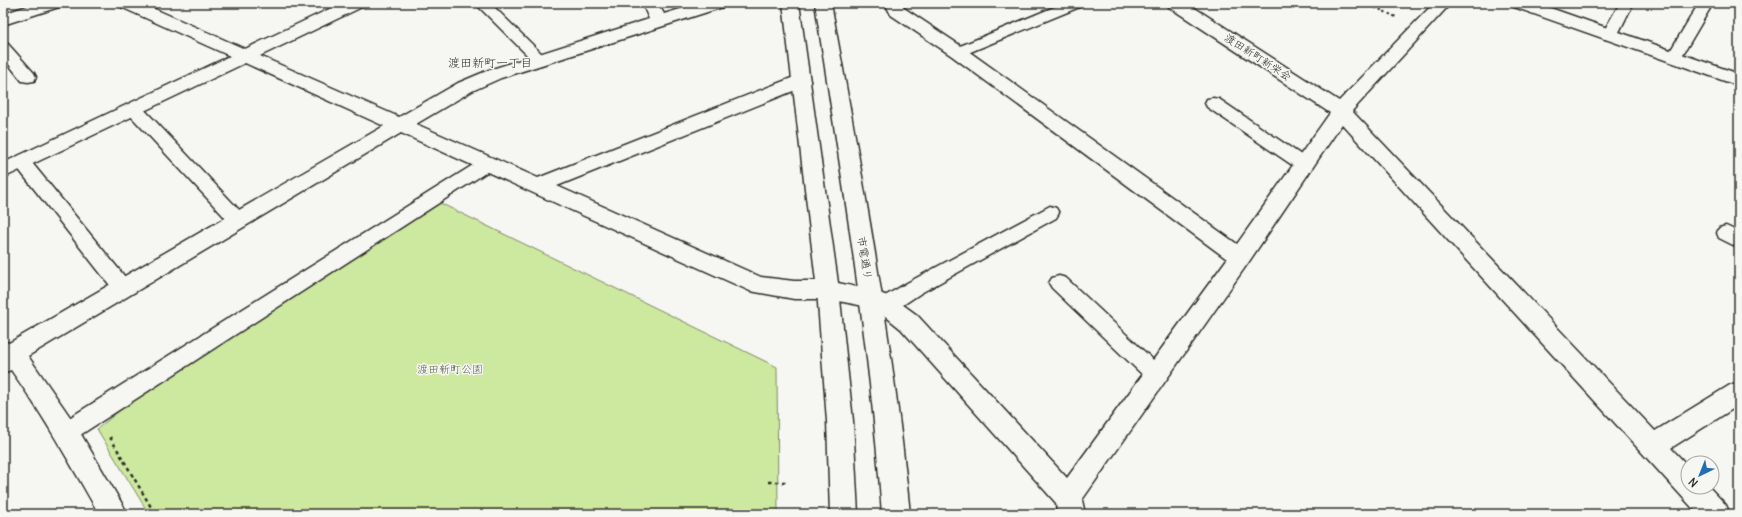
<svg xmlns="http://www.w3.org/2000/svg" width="1742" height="517" font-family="Delius,'Klee One',sans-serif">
<rect width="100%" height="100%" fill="#f6f6f2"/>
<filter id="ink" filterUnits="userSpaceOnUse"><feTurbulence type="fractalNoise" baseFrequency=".025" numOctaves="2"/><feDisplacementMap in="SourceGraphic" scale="8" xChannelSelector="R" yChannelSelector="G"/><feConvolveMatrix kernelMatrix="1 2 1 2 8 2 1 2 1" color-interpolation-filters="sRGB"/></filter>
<g filter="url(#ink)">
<path fill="#cde89f" stroke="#7c8a65" d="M440 203 777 367 778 514H149L97 429 135 398Z"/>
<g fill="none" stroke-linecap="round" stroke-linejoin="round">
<g stroke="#2b2b2b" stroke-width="3">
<path id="lane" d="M475 3H490L545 57 548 60 545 63 540 65 535 63Z
M1064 3H1084L1082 6 963 55H953L950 52 953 49Z
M1699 3H1711L1712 5 1679 61H1669L1666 58Z
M1624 4 1629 5 1631 8 1617 36 1614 39H1604L1601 36 1617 8 1619 5Z
M3 42 8 44 34 73 36 77 34 81 28 82 22 81 3 57Z
M1213 98 1219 99 1310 161 1313 165 1310 169 1304 171 1298 169 1207 107 1205 103 1207 99Z
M134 104 140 105 244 215 247 220 244 225 238 227 232 225 128 113 126 109 128 105Z
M22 156 28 158 130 283 133 288 130 293 123 296 116 293 16 166 13 162 16 158Z
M487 158 493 160 496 164 493 168 74 439 66 442 58 439 55 432 58 425 481 160Z
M1050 206 1056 208 1059 213 1056 218 921 293 894 311 887 313 880 311 877 305 880 299 907 283Z
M1726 226 1739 232V248L1719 238 1717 233 1719 228Z
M1059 276 1066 278 1163 369 1167 375 1163 381 1156 384 1149 381 1052 288 1049 283 1052 278Z"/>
</g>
<g stroke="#2b2b2b" stroke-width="3">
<path id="street" d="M36 3H61L59 7 3 25V14Z
M119 3H141L245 49 342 3H364L362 7 260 56 399 117 458 83 489 70 649 19 642 3H658L664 14 700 3H725L723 7 501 78 472 91 416 124 538 178 794 77 801 75 808 77 810 81 808 85 557 186 761 277 794 281H828L872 290 895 299 917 315 1067 478 1227 259 952 56 891 15 885 3H901L904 8 964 48 1237 244 1330 113 1169 7 1167 3H1187L1339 101 1434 3H1451L1352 111 1655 431 1730 385 1739 382V405L1671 448 1688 466V487H1709L1726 505 1730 514H1698L1342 124 1248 263 1082 500 1085 514H1057L1056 503 901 329 879 311 869 307 828 299H794L750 291 401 133 28 356 75 424 128 514H99C71 465 44 416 11 370L3 373V341L9 343 384 126 245 63 3 178V163L230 56 121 7Z
M1512 3H1536L1739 74V86L1514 7Z"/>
</g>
<g stroke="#2b2b2b" stroke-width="3">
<path id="secondary" d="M783 3H799L839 290 853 421 858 514H830L827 421 817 290Z
M815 3H831C862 173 893 342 910 514H882C870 342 841 173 815 3Z"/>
</g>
<path stroke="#2b2b2b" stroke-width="2" stroke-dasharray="2.5 2.5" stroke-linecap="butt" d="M1366 3 1396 17"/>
<path stroke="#2b2b2b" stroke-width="2.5" stroke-dasharray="3.5 3.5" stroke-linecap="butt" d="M110 437 155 514
M768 482H786"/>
<use href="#lane" fill="#f6f6f2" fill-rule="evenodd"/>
<use href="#street" fill="#f6f6f2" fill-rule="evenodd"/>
<use href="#secondary" fill="#f6f6f2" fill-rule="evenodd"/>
</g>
</g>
<g text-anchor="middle" stroke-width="3" stroke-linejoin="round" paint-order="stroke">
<g font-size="11" fill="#2b2b2b" stroke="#f6f6f2">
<text transform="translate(1258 57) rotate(33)" y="4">渡田新町新栄会</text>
<text transform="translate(865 258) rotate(81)" y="4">市電通り</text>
</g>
<g font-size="11" fill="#545a48" stroke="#f6f6f2">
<text x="450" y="373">渡田新町公園</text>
</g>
<g font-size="12" fill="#2b2b2b" stroke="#f6f6f2">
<text x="490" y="67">渡田新町一丁目</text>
</g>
</g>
<rect width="1742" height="517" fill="none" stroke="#f6f6f2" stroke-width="16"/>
<rect x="8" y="8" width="1726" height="501" fill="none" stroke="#2b2b2b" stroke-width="1.5" filter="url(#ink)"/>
<g transform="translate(1700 475) rotate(223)"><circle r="19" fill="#f6f6f2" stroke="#a5a5a2"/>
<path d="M0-3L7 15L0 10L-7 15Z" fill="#1f6fb2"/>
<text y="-6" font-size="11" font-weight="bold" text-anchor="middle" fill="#2b2b2b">N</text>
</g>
</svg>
